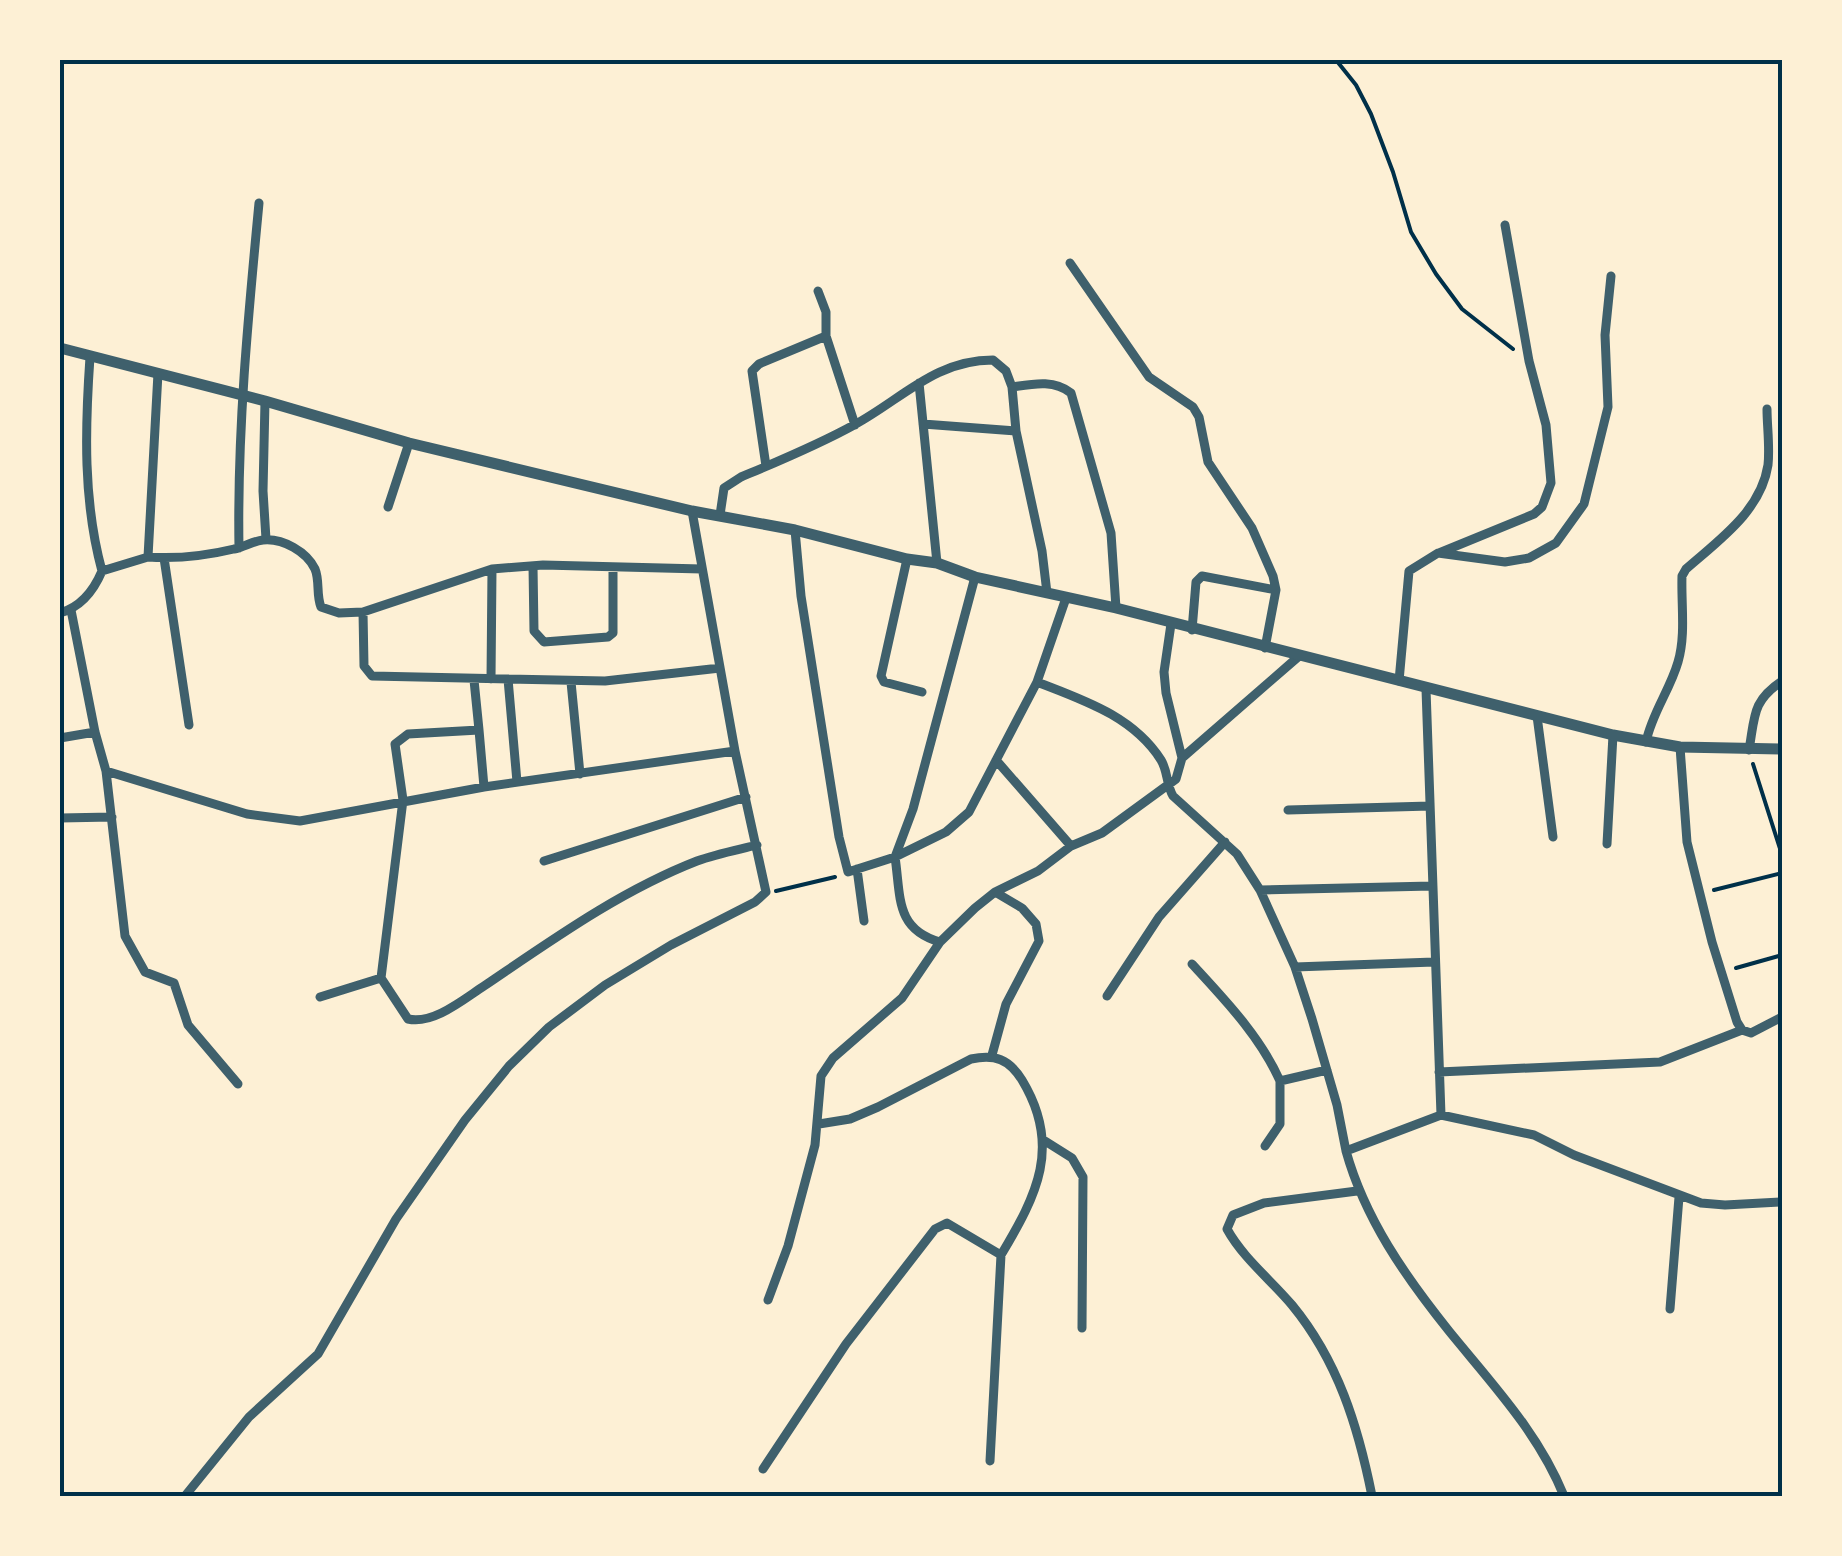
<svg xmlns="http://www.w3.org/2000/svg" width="1842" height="1556" font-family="Quicksand,sans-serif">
<rect width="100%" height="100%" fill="#fdf0d5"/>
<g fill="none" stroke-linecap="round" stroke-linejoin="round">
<path stroke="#003049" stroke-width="4" d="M1336 60 1356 85 1371 114 1393 172 1411 232 1436 274 1462 309 1513 349
M1753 764 1782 855
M1714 890 1782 873
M776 891 835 877
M1736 968 1782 955"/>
<path stroke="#3f606c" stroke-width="9" d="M1070 263 1149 377 1193 407 1199 417 1208 462 1252 528 1273 576 1276 590 1265 648
M818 291 826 312V336L855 425
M90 357C85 429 83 501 102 571
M919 383 937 563
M1012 387C1032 384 1054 379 1071 393L1111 533 1116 608
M265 401 263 491 266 539
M923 424 1016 431
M766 466 752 371 759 364 826 336
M388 507 409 443
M720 515 724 488 741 477C779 461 818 445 854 425 902 399 935 360 993 360L1006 371 1012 387 1016 431 1042 551 1047 593
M795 530 801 596 839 837 848 872 895 857 913 809 975 577
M239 548C237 433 248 318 259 203
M1439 553 1534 514 1542 507 1551 483 1546 425 1529 361 1505 225
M148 557C178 559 205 556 234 549 244 547 253 541 263 540 283 538 307 552 315 569 320 581 316 595 321 607L339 613 363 612 364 666 372 676 605 681 720 668
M164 558 189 725
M907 559 881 676 884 682 922 692
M533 566 534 631 544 642 608 637 613 633V568
M71 610 95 732 106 771 125 936 145 972 174 983 188 1025 238 1084
M363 612 492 569 543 565 702 569
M60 613C81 607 94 590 102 571L148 557 158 373
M1192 630 1196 582 1202 576 1276 590
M491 679 492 569
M508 679 517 782
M474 680 479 730
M1399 681 1409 571 1438 553 1505 562 1529 558 1556 543 1584 504 1608 407 1605 335 1611 276
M571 682 580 774
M1037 682C1083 700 1133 716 1161 760 1168 771 1166 784 1173 796L1237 854 1260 890 1295 967 1312 1019 1337 1105 1346 1151
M1426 689 1441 1115
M1537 716 1553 837
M60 738 95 732
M1646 742C1652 713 1670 690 1678 662 1686 635 1681 604 1682 576L1686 569C1719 540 1761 511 1768 465 1770 447 1767 426 1767 409
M1680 747 1687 842 1712 942 1737 1022 1742 1030 1751 1033 1782 1017
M1749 750C1755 716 1752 701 1782 681
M1182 758 1298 657
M996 760 1071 846
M106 771 247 814 300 821 484 787 735 751 692 511
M484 787 479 730 408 734 395 744 403 800 381 978 408 1019C433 1025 464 999 484 986 552 940 620 891 697 861 716 854 737 850 757 845
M1288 810 1430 806
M60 818 112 817
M1607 844 1613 735
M544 861 746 797
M857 869 864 921
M1260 890 1432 886
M940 942C895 929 901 897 895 857L946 832 969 812 1037 682 1066 598
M1192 964C1225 1000 1260 1036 1280 1081L1327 1070
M1295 967 1434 962
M1107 996 1159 917 1225 842
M320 997 381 978
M992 1055 1006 1004 1039 941 1036 924 1022 908 995 892
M1439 1072 1660 1062 1742 1030
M1045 1141 1072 1158 1083 1177 1082 1328
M1265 1146 1280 1124V1081
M1357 1191 1264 1203 1233 1215 1227 1229C1243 1258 1271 1280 1292 1305 1338 1361 1358 1426 1372 1496
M768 1300 788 1246 815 1145 821 1076 833 1058 902 998 940 942 975 908 995 892 1038 871 1071 846 1102 833 1176 779 1182 758 1166 693 1164 672 1171 624
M1670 1309 1679 1197
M990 1461 1001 1255
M763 1469 846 1344 935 1229 947 1223 1001 1255C1037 1195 1062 1146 1022 1080 1009 1059 995 1054 971 1059L878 1107 850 1119 819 1124
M185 1496 249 1417 318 1354 396 1219 465 1120 509 1066 549 1027 605 985 671 945 755 902 766 892 735 751
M1564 1496C1538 1432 1492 1384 1449 1331 1405 1276 1365 1219 1346 1151L1441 1115 1534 1135 1574 1155 1701 1203 1725 1205 1782 1202"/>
<path stroke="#3f606c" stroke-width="11" d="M60 348 265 401 409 443 692 511 795 530 907 559 937 563 975 577 1116 608 1613 735 1680 747 1782 749"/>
</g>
<rect width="1842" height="1556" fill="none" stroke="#fdf0d5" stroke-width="125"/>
<rect x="62" y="62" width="1718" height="1432" fill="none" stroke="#003049" stroke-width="4"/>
</svg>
